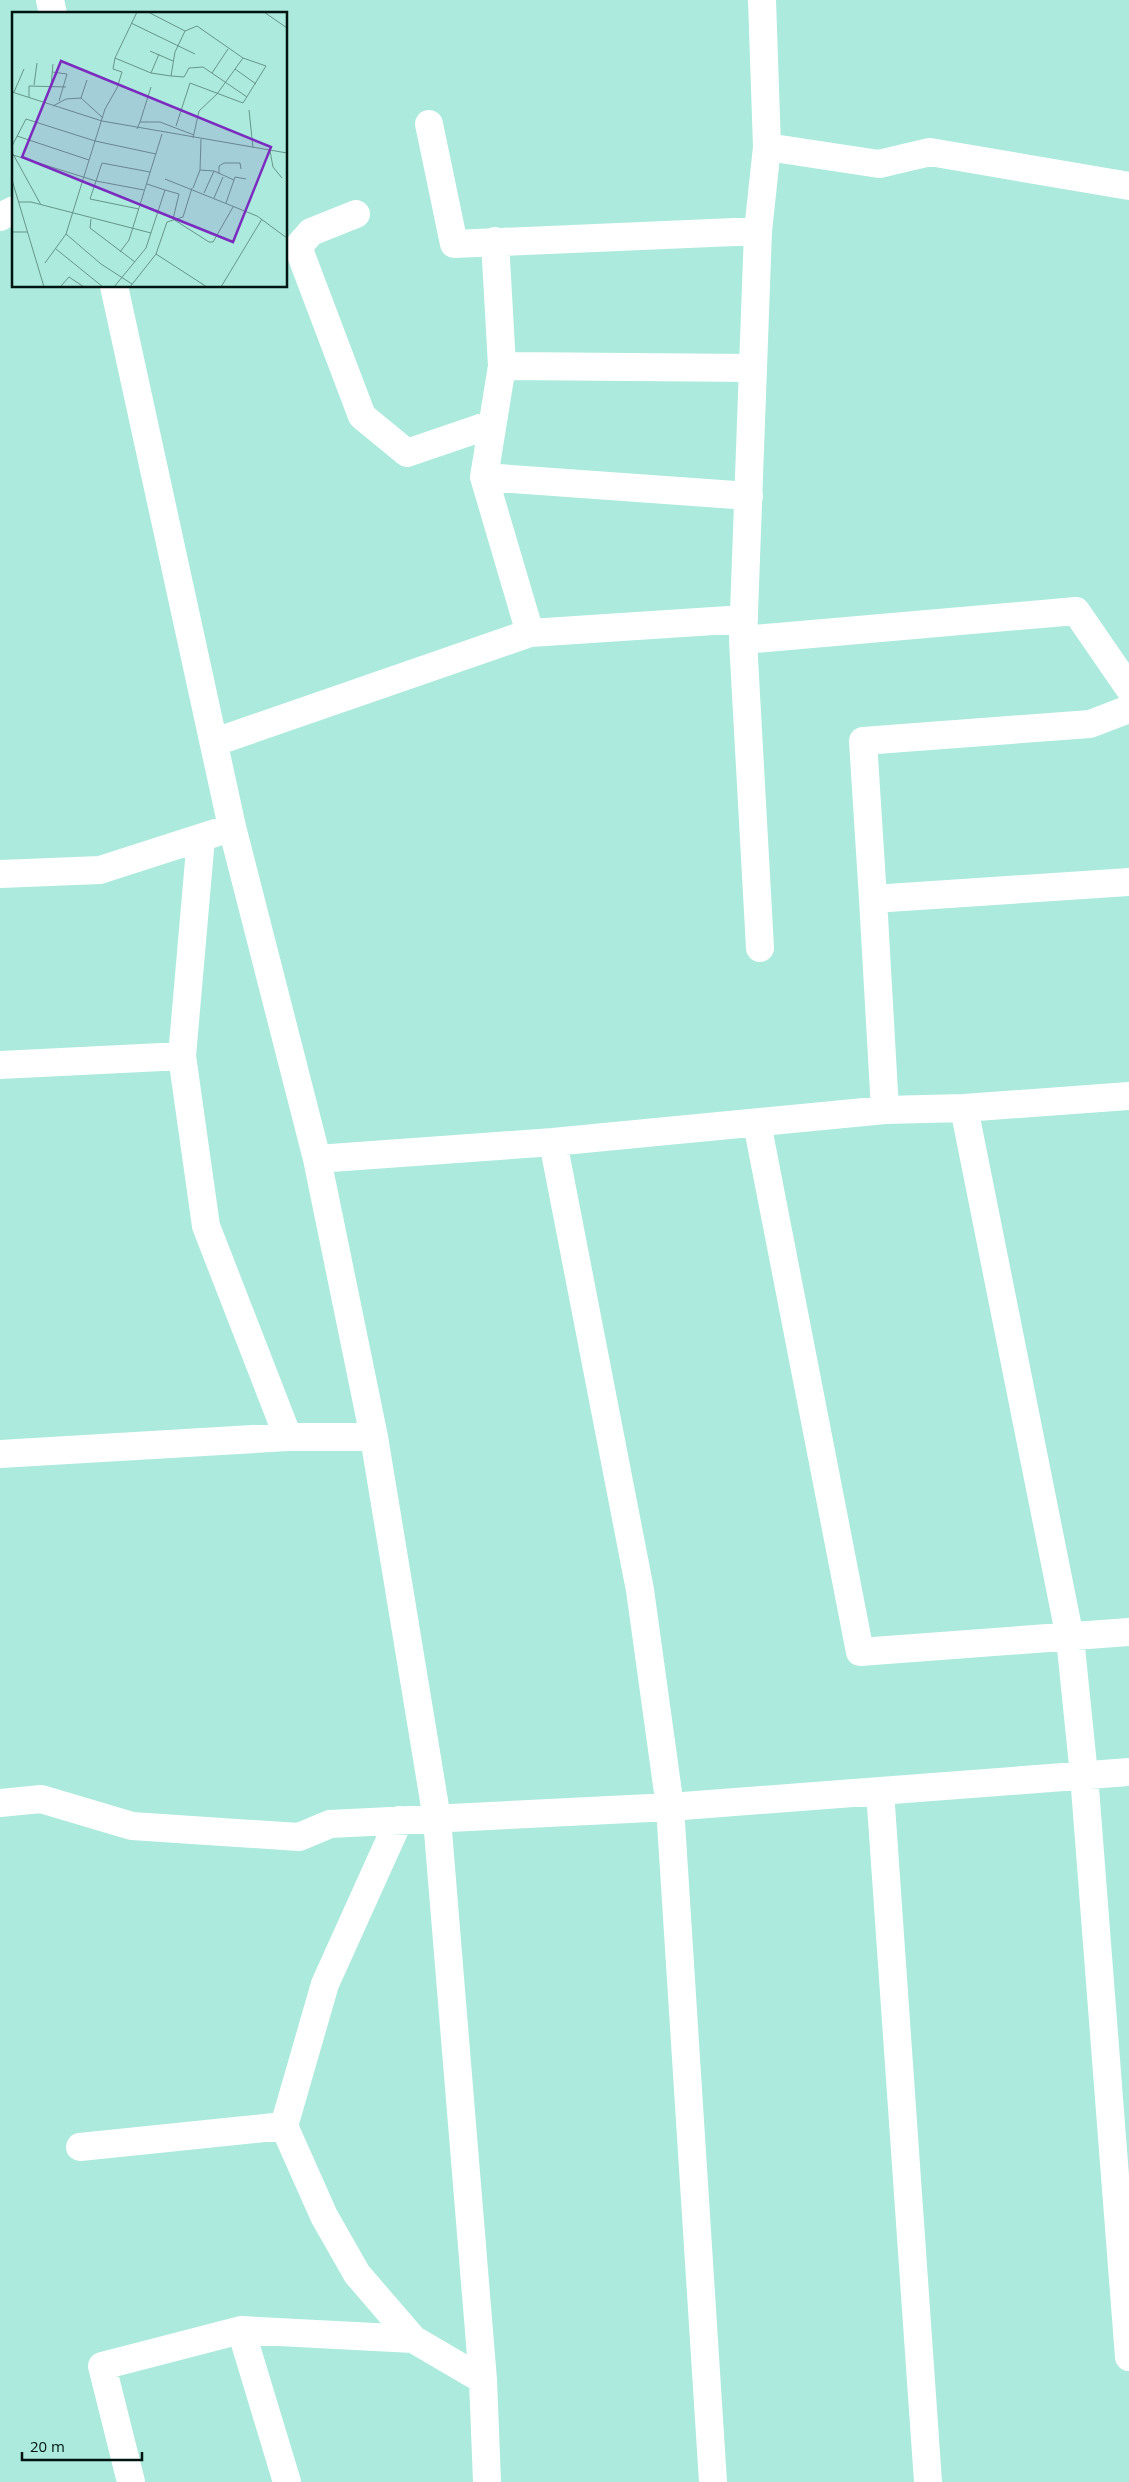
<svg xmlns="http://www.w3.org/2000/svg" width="1129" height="2482" font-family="'Open Sans',sans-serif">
<rect width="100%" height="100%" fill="#abeadc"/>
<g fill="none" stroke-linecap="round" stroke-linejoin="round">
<path stroke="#fff" stroke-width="28" d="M50 0 53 14
M429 124 454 244 758 231
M767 147 879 164 930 152 1129 186
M356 214 311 232 298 247 362 416 407 453 492 424
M0 217 14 210
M495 241 502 366 484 477 530 633
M114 286 232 827 317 1159 374 1437 437 1819 483 2380 487 2482
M502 366 753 368
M484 477 749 496
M743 640 1076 611 1129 688
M215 742 530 633 744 619
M201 838 182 1056 206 1226 288 1437H374
M0 874 100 870 215 833
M873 899 863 741 1090 724 1129 709
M760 948 743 640 758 231 767 147 762 0
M0 1065 182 1056
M964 1108 1070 1638 1084 1775 1129 2357
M885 1110 873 899 1129 882
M757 1123 860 1652 1129 1632
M553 1142 640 1590 670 1807 713 2482
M317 1159 553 1142 885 1110 964 1108 1129 1096
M0 1454 288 1437
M880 1791 928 2482
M0 1803 41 1799 132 1826 299 1837 330 1824 670 1807 1129 1772
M399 1820 325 1984 284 2126 324 2216 357 2274 413 2339 483 2380
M80 2147 284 2126
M241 2330 287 2482
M131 2482 102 2366 241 2330 413 2339"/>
</g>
<g transform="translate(12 12)">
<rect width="275" height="275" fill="#abeadc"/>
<path fill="none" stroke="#67958b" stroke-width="1" d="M125 0 103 46 139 61 159 64 163 40 173 19 185 14 231 46 254 54 231 91 178 71 164 114M136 0 173 19M252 0 275 16M119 11 183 42M138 39 161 49M223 57 244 72M40 60 55 62 47 89M139 61 147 42M200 61 216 37M159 64 172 65 177 56 191 55 235 85M22 73 25 51M39 74 41 52M0 80 90 109 275 141M2 80 12 57M17 85V74L54 75M69 86 75 68M41 94 54 87 69 86 91 106M237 98 241 136M128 110 139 75M125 117 128 110H148L182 123M5 124 77 148M181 126 187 99 205 82 231 46M0 134 14 107 83 129 144 142M258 139 261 155 270 166M1 142 29 193M1 143 84 169 132 178M188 158 202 159 222 168M207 162V154L212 151H228L229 157M153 167 245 204 275 226M0 168 32 275M181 176 188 158 189 127M153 178 167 182 161 207 197 230H201L221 195M192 181 202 159M202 186 211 165M7 190H19L139 221M214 191 223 165 234 167M127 197 78 187 90 151 138 160M79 207 78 216 123 250M0 220H16M54 222 89 252 120 272M44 237 91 275M108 240 117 228 150 122M144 242 195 275M33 251 54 222 93 97 105 76 110 60 101 57 103 46M48 275 57 265 72 275M102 275 134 236 153 178 135 172M118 275 144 242 155 210 171 205 180 176M209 275 250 207"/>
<path fill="#7b2cbf" fill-opacity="0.15" stroke="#7b2cbf" stroke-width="2.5" d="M49 49 259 135 221 230 10 145Z"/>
<rect width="275" height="275" fill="none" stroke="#001511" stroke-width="2.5"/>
</g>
<path d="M22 2452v8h120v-8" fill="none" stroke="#001511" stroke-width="2.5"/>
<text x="30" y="2452" font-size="15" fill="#001511" stroke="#abeadc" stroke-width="4" paint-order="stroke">20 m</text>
</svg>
